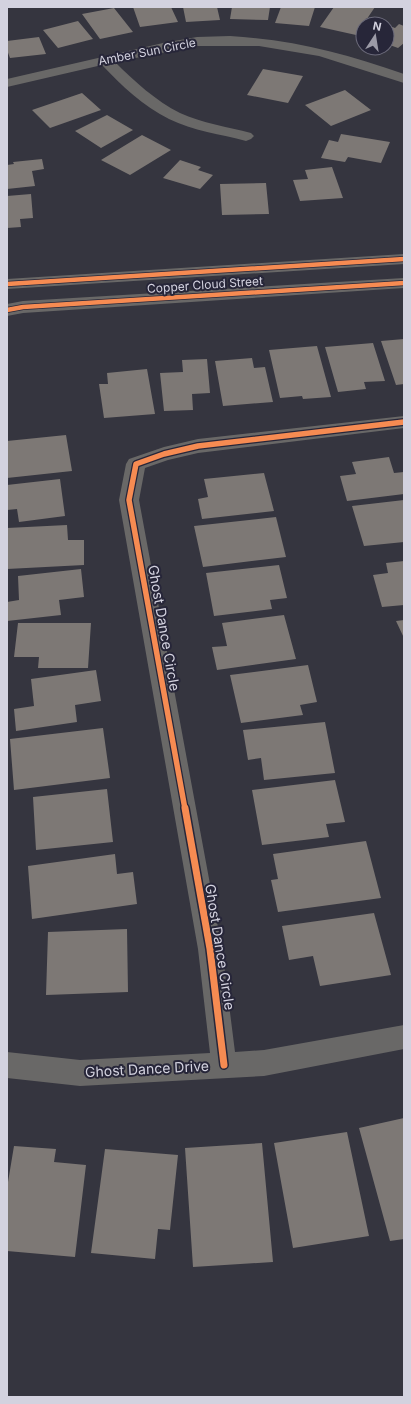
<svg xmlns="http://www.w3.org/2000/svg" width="411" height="1404" font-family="Inter,sans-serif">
<rect width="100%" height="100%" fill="#35353f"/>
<path fill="#7d7875" d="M133 7H171L178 22 140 27Z
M183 7H217L220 20 186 22Z
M232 7H270L268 20 230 19Z
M281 7H315L309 26 275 23Z
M334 7H375L356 35 320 27Z
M114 8 133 32 100 39 82 14Z
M78 21 93 39 58 48 43 30Z
M399 24 404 26V43L398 48 387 44V25L395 28Z
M39 37 46 54 10 58 7 50V41Z
M263 69 303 76 288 103 247 95Z
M345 90 371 110 331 126 305 105Z
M82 93 101 110 50 128 32 110Z
M107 115 133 130 101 148 75 131Z
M341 134 390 142 381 163 348 157 345 162 321 158 329 140 338 142Z
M142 135 171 150 130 175 101 160Z
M42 159 44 169 32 171 35 186 7 189V165L14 164 13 162Z
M180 160 201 167 198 170 213 175 200 189 163 178Z
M332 167 343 198 300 201 293 180 308 179 305 170Z
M266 183 269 214 222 215 220 184Z
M31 194 33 218 20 219 21 227 7 228V196Z
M404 339V384L396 385 381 341Z
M373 343 385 381 364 382 366 389 338 392 325 347Z
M317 346 331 397 303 399 302 396 280 398 269 350Z
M252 358 254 368 265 367 273 402 223 406 215 361Z
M207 359 210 393 192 394 193 410 164 411 160 373 183 372 182 360Z
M147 369 155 414 104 418 99 384H108L107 373Z
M66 435 72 471 7 478V441Z
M389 457 394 473 404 472V494L347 501 340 476 356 474 352 462Z
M264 473 274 511 202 519 198 499 208 497 204 479Z
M60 479 65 516 19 522 17 509 7 510V485Z
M404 500V542L364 546 352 506Z
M276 517 286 557 203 567 194 526Z
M67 525 68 540H84V565L7 569V528Z
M404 561V605L382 607 373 575 388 573 386 563Z
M279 565 287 598 270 600 272 609 214 616 206 573Z
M81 569 84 597 59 600 61 615 7 621V602L19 600 18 576Z
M284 615 296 659 217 670 212 647 227 646 222 623Z
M404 620V638L396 621Z
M18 623H91L88 668H38L39 657H14Z
M308 665 317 702 300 705 303 715 241 723 230 675Z
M96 670 101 701 75 705 77 722 16 731 14 709 34 706 31 679Z
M325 722 335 773 264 780 261 758 248 760 243 730Z
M103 728 110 778 14 790 10 739Z
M335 780 345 822 326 824 329 837 262 845 252 790Z
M107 789 113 842 36 850 33 797Z
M366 841 381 898 278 912 271 880 278 879 273 854Z
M115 854 117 874 133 872 137 904 32 919 28 866Z
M374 913 391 975 320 986 313 956 289 960 282 926Z
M127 929 128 992 46 995 48 932Z
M404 1118V1239L390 1241 359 1128Z
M347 1132 369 1236 293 1248 274 1143Z
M262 1143 273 1262 193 1267 185 1148Z
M14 1146 56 1149 54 1162 86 1165 75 1257 7 1251V1188Z
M105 1149 178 1155 170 1230 158 1229 155 1259 91 1253Z"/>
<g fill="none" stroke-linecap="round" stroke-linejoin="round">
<path fill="#696867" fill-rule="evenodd" d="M230 36C294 40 344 53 404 74V83L319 56 259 46H197L115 62C134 81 156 101 180 113 202 123 228 127 251 133L254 136 251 139 246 141C221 134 193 131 169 119 143 106 122 86 102 65L7 87V79L163 43 197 37Z
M404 254V264L7 289V279Z
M404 278V288L23 313 7 316V304L23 301Z
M404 416V428L198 453 168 460 145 468 139 500 222 949 235 1052 264 1050 404 1025V1049L264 1076 80 1086 7 1078V1052L80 1060 210 1053 198 949 119 500 126 464 129 459 164 447 198 439Z"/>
<g stroke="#272639" stroke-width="6">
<path id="cycleway-far2" d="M7 284 404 259
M7 310 23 307 404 283"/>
</g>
<g stroke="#272639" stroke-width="8">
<path id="cycleway-far1" d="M185 809 129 500 136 464 164 454 198 446 404 422"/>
</g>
<g stroke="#272639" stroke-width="10">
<path id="cycleway" d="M185 808 210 949 224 1065"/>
</g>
<use href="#cycleway-far2" stroke="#f68b52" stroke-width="4.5"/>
<use href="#cycleway-far1" stroke="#f68b52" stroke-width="5.5"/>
<use href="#cycleway" stroke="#f68b52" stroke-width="7"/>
</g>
<g text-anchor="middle" stroke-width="4" stroke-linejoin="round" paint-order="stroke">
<g font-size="12" fill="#d3d2df" stroke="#272639">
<text transform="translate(147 52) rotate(-11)" y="4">Amber Sun Circle</text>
<text transform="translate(205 285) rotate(-4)" y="4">Copper Cloud Street</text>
</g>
<g font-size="14" fill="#d3d2df" stroke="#272639">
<text transform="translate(164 628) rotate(80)" y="5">Ghost Dance Circle</text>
<text transform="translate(220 947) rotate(81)" y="5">Ghost Dance Circle</text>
<text transform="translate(147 1069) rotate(-3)" y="5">Ghost Dance Drive</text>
</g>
</g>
<rect width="411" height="1404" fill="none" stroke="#d3d2df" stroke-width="16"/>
<g transform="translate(375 36) rotate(12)"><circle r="19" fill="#272639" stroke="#6c6b7b"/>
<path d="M0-3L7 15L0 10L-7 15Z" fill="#9c9ba7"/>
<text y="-6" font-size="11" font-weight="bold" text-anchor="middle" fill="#d3d2df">N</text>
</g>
</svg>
